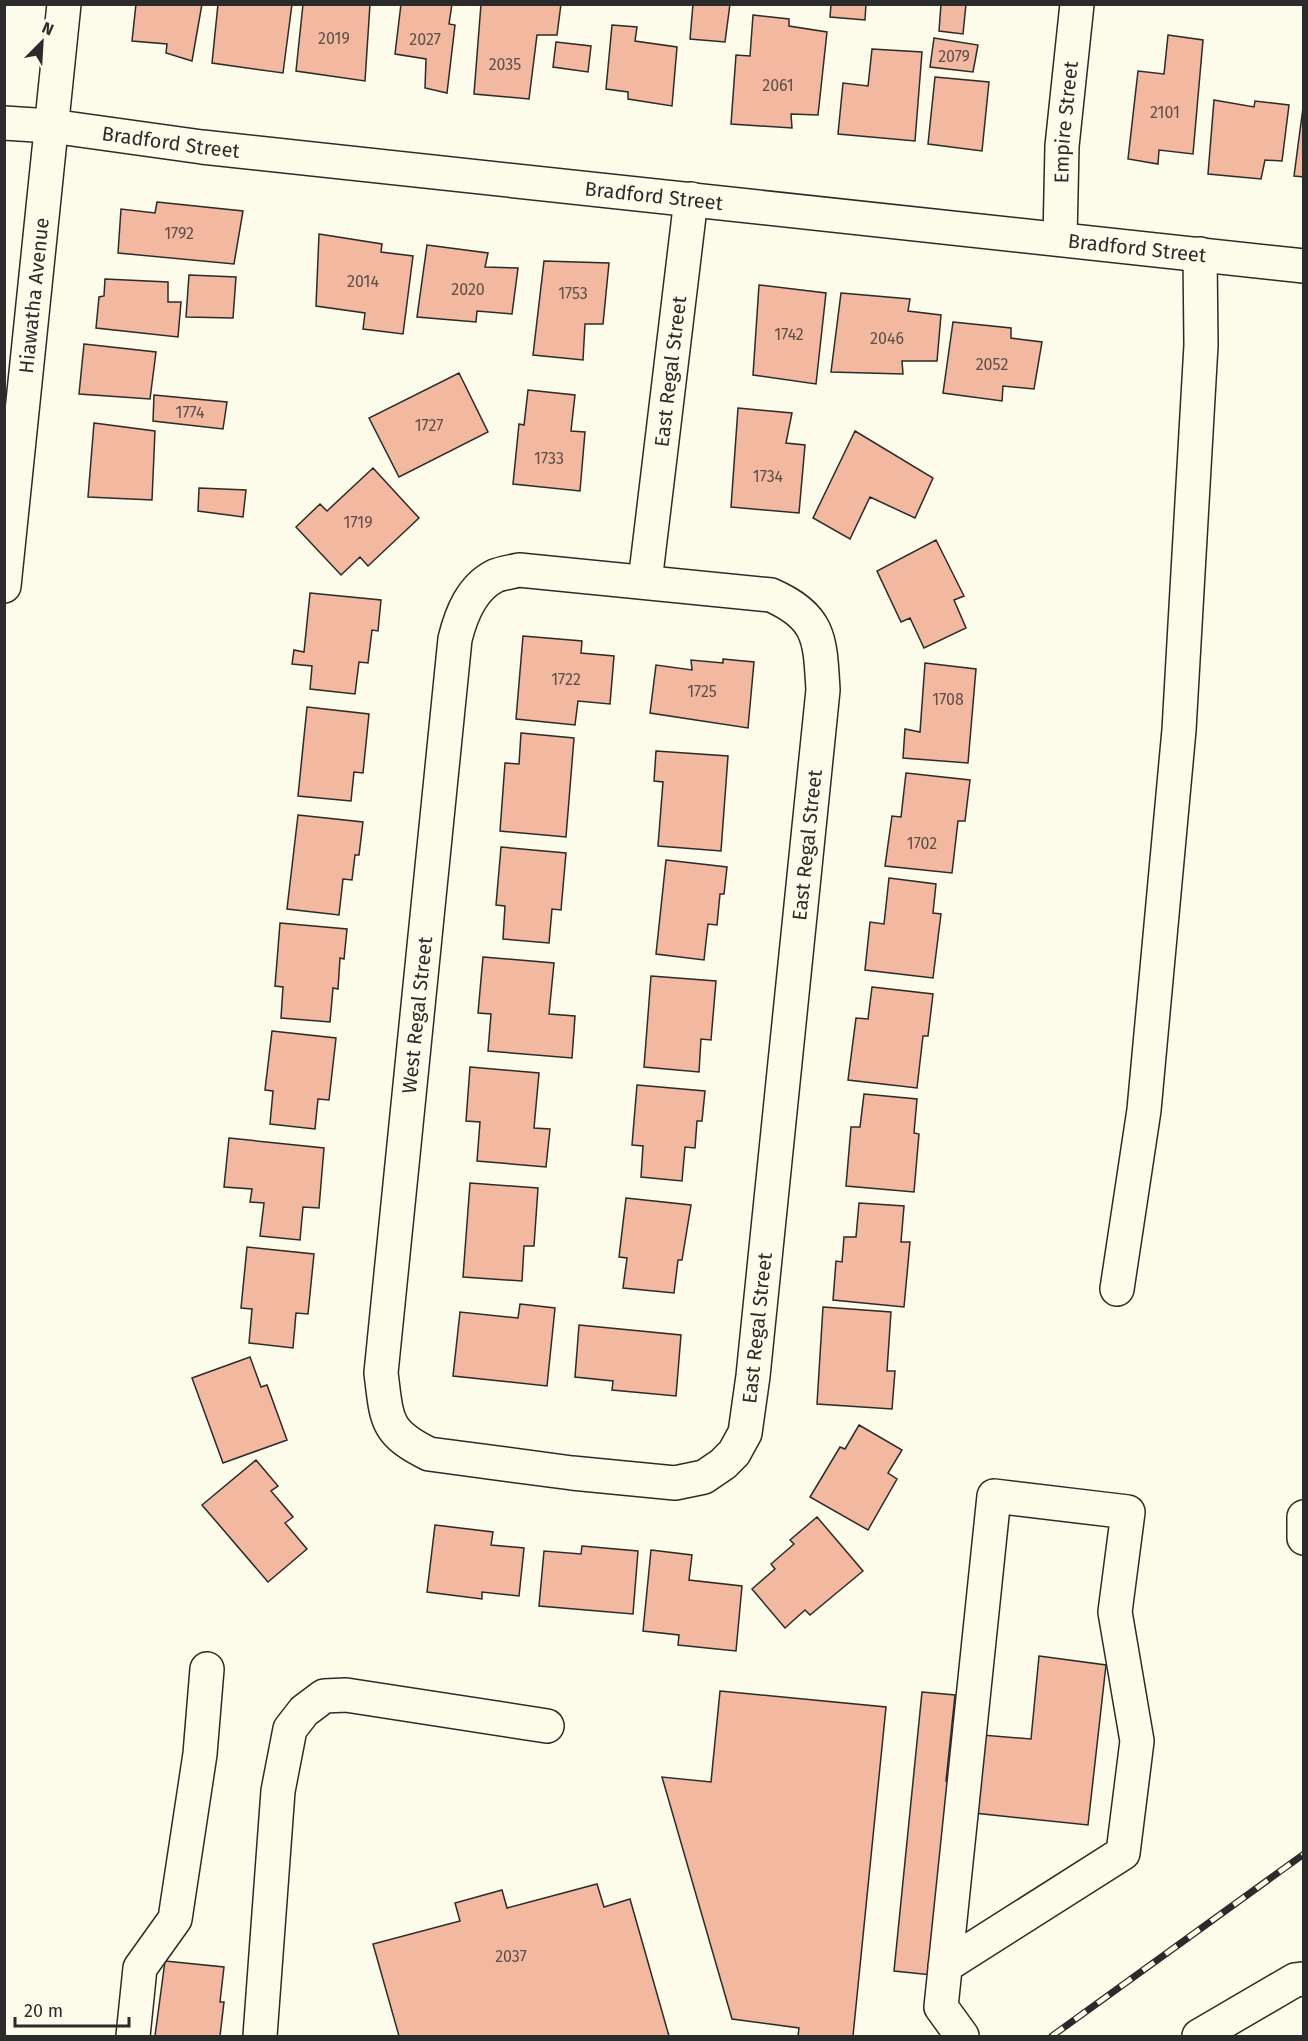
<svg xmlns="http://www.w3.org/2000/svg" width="1308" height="2041" font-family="'Fira Sans',sans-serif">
<rect width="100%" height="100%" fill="#fdfbea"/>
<path fill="#f2b8a0" stroke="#2b2b2b" stroke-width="1.5" d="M136 4H202L192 61 166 53 167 44 132 41Z
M218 4H292L283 73 212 63Z
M303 4H370L365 81 296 71Z
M401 4H452L449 24 455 25 447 93 425 88 426 59 395 54Z
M481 4H561L557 35H537L529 99 474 94Z
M693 4H730L725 42 690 39Z
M831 4H866L865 20 830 17Z
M941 4H966L963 34 939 31Z
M753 15 789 19V26L827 32 818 115 791 114 792 128 731 124 736 55 750 56Z
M612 25 637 27 635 41 677 47 672 106 628 99V92L606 89Z
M1168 35 1203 40 1193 154 1159 150 1158 164 1128 159 1138 71 1164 74Z
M934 38 978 45 973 72 930 67Z
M556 42 591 46 588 72 553 67Z
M872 49 922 52 915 141 838 134 843 83 868 86Z
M935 77 989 82 982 151 928 144Z
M1214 100 1254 107 1255 101 1289 105 1282 161 1265 160 1261 179 1208 174Z
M1304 100V177L1294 176Z
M157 202 243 211 234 264 118 253 121 209 155 213Z
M319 234 382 244 381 252 413 256 403 334 363 329 365 313 316 306Z
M427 245 488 253 485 267 518 268 512 314 477 311 476 322 417 317Z
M544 261 609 263 603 324H585L583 360 533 355Z
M189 275 236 277 233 318 186 317Z
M105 279 168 282V302H181L178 337 96 328 99 297 104 296Z
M759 285 826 293 816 384 753 375Z
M841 293 910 299 908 311 941 315 937 361H902L903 374 831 372Z
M953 322 1011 328V338L1042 342 1034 389 1003 386 1002 401 943 393Z
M84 344 156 352 150 399 79 394Z
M459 373 488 432 399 477 369 418Z
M528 390 575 395 571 431 585 432 580 491 513 484 519 424 524 425Z
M154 395 227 402 223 429 153 421Z
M738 408 792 413 786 443 805 445 799 513 731 507Z
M94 423 155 431 152 500 88 497Z
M855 431 933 478 915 518 870 497 850 539 813 518Z
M373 468 419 518 368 566 360 557 341 575 296 527 320 504 327 511Z
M199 488 246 490 243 517 198 511Z
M936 540 964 596 954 600 966 628 924 648 910 618 901 622 877 571Z
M310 593 381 600 378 631 372 630 368 663 359 662 355 694 310 689 312 666 292 664 294 650 304 652Z
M523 636 582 641 581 653 614 656 610 704 578 701 575 725 516 719Z
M723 659 754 662 748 728 650 713 656 665 692 670 691 660 723 663Z
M925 663 976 669 968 763 903 758 905 729 920 732Z
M307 707 369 714 363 773 354 772 351 801 298 796Z
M521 733 574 738 566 837 500 831 505 763 519 764Z
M656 751 728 756 721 851 658 846 663 782 654 781Z
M906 773 970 780 965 821H958L952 873 885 866 892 816 901 817Z
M298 815 363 822 359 855H355L352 880 343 879 339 915 287 909Z
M501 847 566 853 561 910 552 909 549 943 503 939 505 906 496 905Z
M666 860 727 867 724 894H720L717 925 708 924 704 960 656 954Z
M889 878 936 884 933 913 941 914 933 978 865 970 870 922 884 924Z
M280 923 347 929 344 959 340 958 338 989 333 988 330 1022 281 1018 283 987 275 986Z
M483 957 554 963 549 1014 575 1016 572 1058 488 1051 491 1014 478 1013Z
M651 976 716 981 711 1040 701 1039 699 1072 644 1067Z
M872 987 933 994 928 1036H923L917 1088 848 1080 856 1018 868 1019Z
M272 1031 336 1038 329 1100 318 1099 315 1129 270 1124 273 1091 265 1090Z
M470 1067 539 1073 534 1128 550 1129 546 1167 477 1161 480 1122 466 1121Z
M637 1085 705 1091 702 1121H697L695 1148 685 1147 682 1181 641 1177 643 1146 632 1145Z
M864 1094 917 1099 914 1133 919 1134 914 1192 846 1186 851 1127H860Z
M229 1138 324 1148 319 1208 303 1207 300 1240 260 1236 264 1203 250 1202 252 1189 224 1187Z
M470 1183 538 1188 534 1246H524L522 1281 463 1277Z
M626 1198 691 1205 682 1260H678L674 1293 623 1288 627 1258 619 1257Z
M859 1203 904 1206 901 1242H910L904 1307 833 1300 836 1261 842 1262 844 1237H856Z
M247 1247 314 1254 308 1314 296 1313 293 1348 249 1343 252 1309 241 1308Z
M520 1304 555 1308 547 1386 453 1376 460 1312 518 1318Z
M823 1307 891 1312 887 1371H895L892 1409 817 1404Z
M579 1325 681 1335 676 1396 612 1390 613 1381 575 1377Z
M250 1357 261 1387 267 1385 287 1440 223 1463 192 1378Z
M859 1425 902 1450 888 1473 897 1479 868 1530 810 1497 840 1447 845 1449Z
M256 1460 278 1486 271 1491 293 1517 285 1523 307 1549 268 1582 202 1505Z
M817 1517 863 1571 810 1615 805 1610 785 1628 752 1589 775 1569 771 1564 794 1544 790 1540Z
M435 1525 493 1532 491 1545 524 1548 519 1596 482 1592V1599L427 1592Z
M582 1546 638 1551 633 1614 539 1606 544 1551 581 1554Z
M651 1550 692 1555 689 1580 742 1586 736 1651 678 1645 679 1635 643 1631Z
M1039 1656 1106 1665 1088 1825 974 1813 982 1735 1031 1739Z
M720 1691 886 1707 853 2036H798L799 2028 732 2019 662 1777 711 1782Z
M922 1692 955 1695 946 1781H953L932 1975 894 1971Z
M597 1884 604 1907 630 1899 669 2036H399L373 1944 460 1921 455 1903 502 1890 507 1908Z
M165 1961 224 1967 220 2002H224L220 2036H155Z"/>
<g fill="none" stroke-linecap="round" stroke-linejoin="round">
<g stroke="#2b2b2b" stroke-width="36">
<g id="minor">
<path id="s1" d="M4 123 51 126 202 147 1304 266"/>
<path id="s2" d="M1060 239 1062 146 1077 4"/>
<path d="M519 570 771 595C821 617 820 640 823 690L753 1376 745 1433 734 1453 723 1464 704 1477 675 1483 572 1473 429 1454C384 1432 387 1419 381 1373L455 639C461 615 471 588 495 576 502 573 511 572 519 570Z"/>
<path id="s3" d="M645 582 691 199"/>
<path id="s4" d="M4 586 64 4"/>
<path d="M1117 1289 1144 1110 1179 730 1201 345 1200 254"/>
<path d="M1304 1517V1538"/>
<path d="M945 1966 1123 1853 1137 1741 1115 1612 1128 1512 994 1496 941 2007 962 2036"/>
<path d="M133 2036 140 1968 175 1919 200 1754 207 1669"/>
<path d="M260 2036 278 1791 290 1729 304 1711 324 1696 346 1695 547 1726"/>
</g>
</g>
<g stroke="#2b2b2b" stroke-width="36">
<path id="major" d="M1199 2036 1295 1980 1304 1979"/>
</g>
<use href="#minor" stroke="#fdfbea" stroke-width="33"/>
<use href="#major" stroke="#fdfbea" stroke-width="33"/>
<g stroke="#2b2b2b" stroke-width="7">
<path id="rail" d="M1052 2036 1304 1854"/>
</g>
<use href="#rail" stroke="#fdfbea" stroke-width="4.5" stroke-dasharray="14" stroke-linecap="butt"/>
</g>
<g text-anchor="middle" stroke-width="4.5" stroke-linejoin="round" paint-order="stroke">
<g font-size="16" fill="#5d4e48">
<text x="334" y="44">2019</text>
<text x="425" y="45">2027</text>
<text x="954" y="62">2079</text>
<text x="505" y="70">2035</text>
<text x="778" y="91">2061</text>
<text x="1165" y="118">2101</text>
<text x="179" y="239">1792</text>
<text x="363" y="287">2014</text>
<text x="468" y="295">2020</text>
<text x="573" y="299">1753</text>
<text x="789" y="340">1742</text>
<text x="887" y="344">2046</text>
<text x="992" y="370">2052</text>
<text x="190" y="418">1774</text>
<text x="429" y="431">1727</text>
<text x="549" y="464">1733</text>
<text x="768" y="482">1734</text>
<text x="358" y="528">1719</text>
<text x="566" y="685">1722</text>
<text x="702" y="697">1725</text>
<text x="948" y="705">1708</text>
<text x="922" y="849">1702</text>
<text x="511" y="1962">2037</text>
</g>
<g font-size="20" fill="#2b2b2b" stroke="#fdfbea">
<text dy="7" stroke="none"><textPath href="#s2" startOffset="117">Empire Street</textPath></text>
<text dy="7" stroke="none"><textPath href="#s1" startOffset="168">Bradford Street</textPath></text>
<text dy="7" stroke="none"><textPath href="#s1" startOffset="654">Bradford Street</textPath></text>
<text dy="7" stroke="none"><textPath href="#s1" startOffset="1140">Bradford Street</textPath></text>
<text dy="7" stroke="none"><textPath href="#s4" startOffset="292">Hiawatha Avenue</textPath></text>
<text dy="7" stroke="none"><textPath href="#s3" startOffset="212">East Regal Street</textPath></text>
<text transform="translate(807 845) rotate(-84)" y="7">East Regal Street</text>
<text transform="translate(417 1015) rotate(-84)" y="7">West Regal Street</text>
<text transform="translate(757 1328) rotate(-84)" y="7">East Regal Street</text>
</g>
</g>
<rect width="1308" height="2041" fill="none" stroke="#2b2b2b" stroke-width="12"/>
<g transform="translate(42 42) rotate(24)" stroke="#fdfbea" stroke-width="4.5" paint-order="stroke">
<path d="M0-4.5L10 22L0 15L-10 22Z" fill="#2b2b2b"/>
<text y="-9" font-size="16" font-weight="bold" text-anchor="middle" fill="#2b2b2b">N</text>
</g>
<path d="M15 2017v9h114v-9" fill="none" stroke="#2b2b2b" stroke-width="3"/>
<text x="24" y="2017" font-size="18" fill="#2b2b2b" stroke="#fdfbea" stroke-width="4.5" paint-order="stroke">20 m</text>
</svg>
